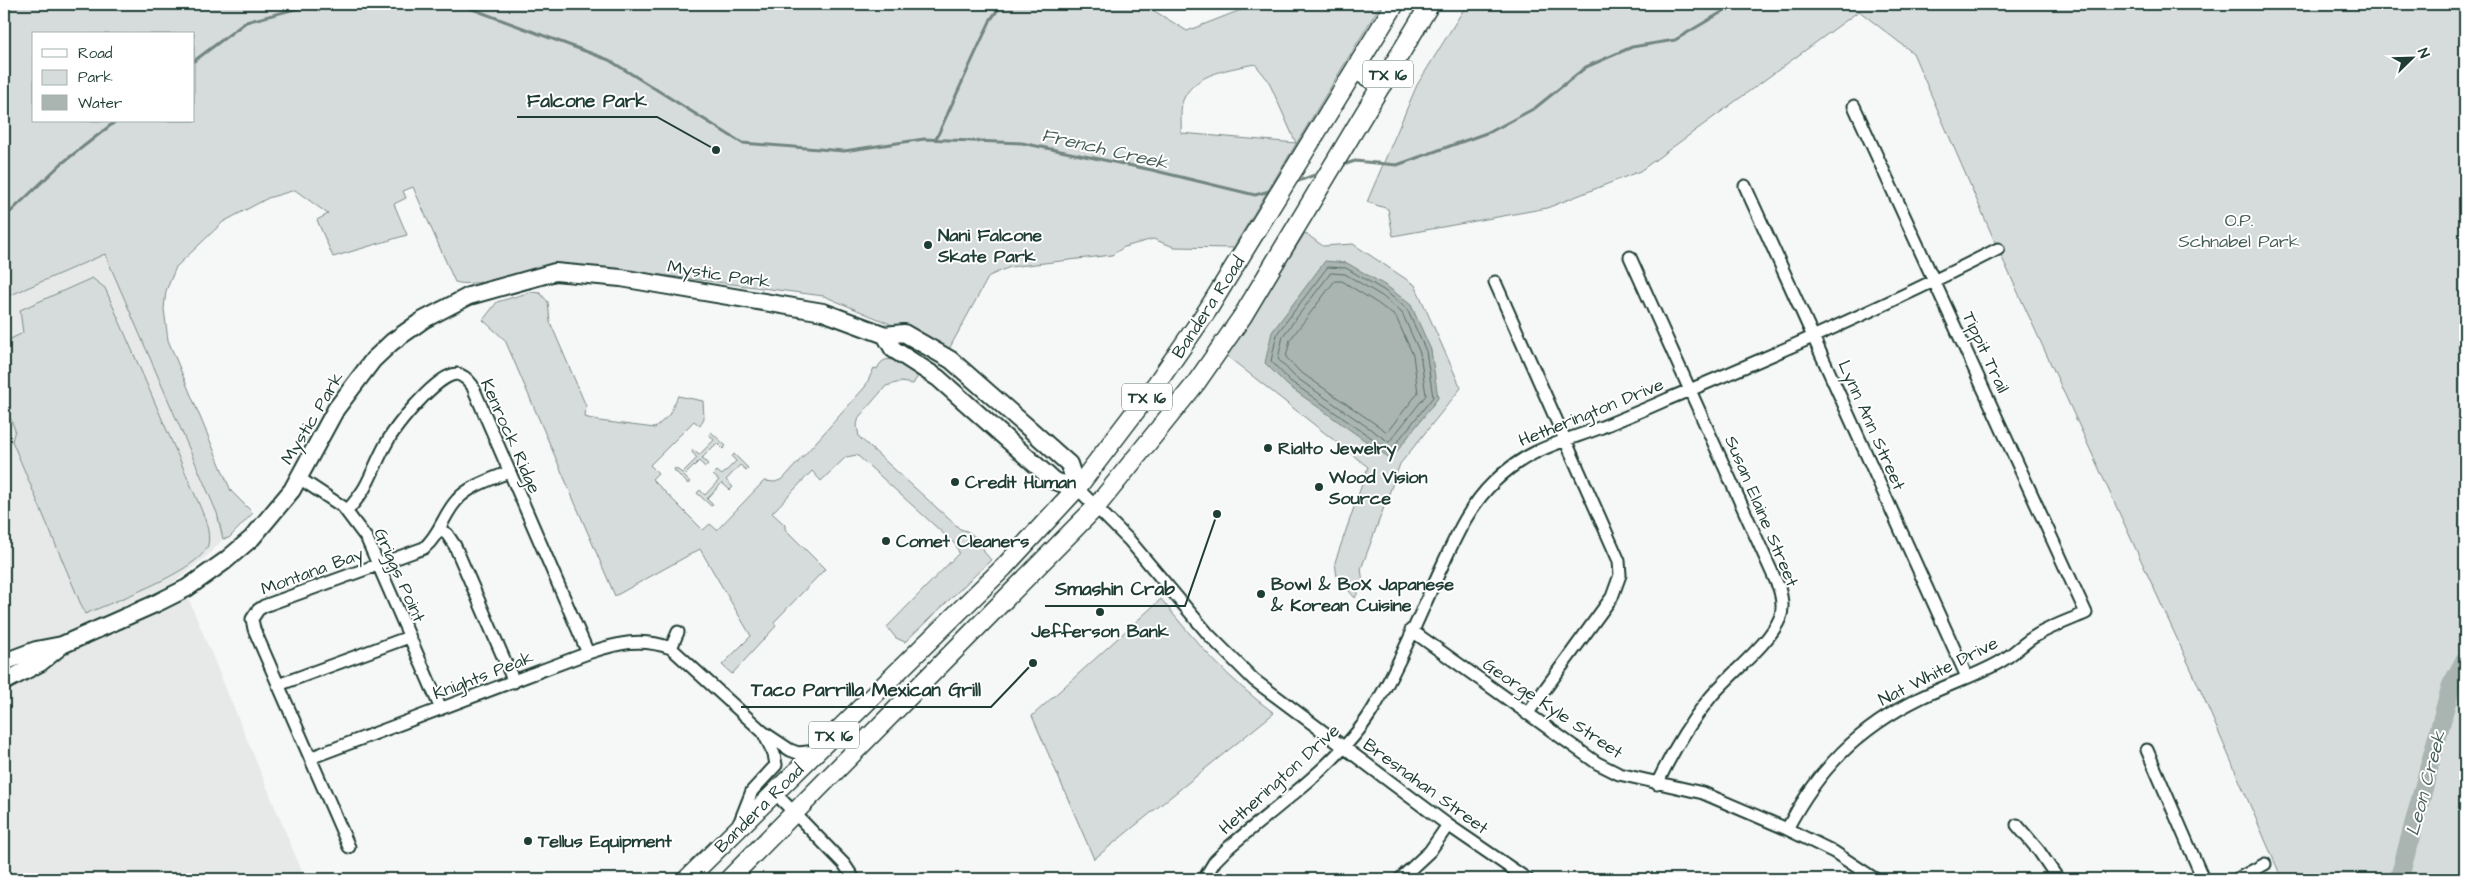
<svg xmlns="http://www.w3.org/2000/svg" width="2469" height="883" font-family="'Architects Daughter',sans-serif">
<rect width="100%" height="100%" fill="#f6f7f7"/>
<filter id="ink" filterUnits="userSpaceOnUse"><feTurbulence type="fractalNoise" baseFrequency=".02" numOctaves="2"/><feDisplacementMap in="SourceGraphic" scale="10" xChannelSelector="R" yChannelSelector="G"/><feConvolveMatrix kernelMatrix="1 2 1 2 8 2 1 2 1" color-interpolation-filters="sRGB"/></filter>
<g filter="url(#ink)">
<path fill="#e6e9e8" d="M105 254 217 513 223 539 208 555 176 581 187 595 305 879H4V298Z"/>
<path fill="#d6dcdb" stroke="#7a8c88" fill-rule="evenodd" d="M4 4H1143L1187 31 1256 4H1381L1233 248 1174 247 1153 239 1124 247 1112 255 1010 267 989 276 949 349 824 296 608 268C583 267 558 267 534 270 512 274 474 288 455 282L413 187 403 191 406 198 394 204 407 235 333 257 317 220 328 214 295 190 268 198 223 222 176 267 166 291 164 309 168 340 231 491 253 513 229 538 223 539 217 513 105 254 4 298ZM34 34H194V121H34ZM1255 64 1268 80 1296 143 1181 133C1182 123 1179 107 1184 98 1196 73 1230 69 1255 64Z
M1467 4H2465V879H2282L2196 680 1998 249 1913 53 1859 11 1640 171 1547 208 1393 236 1388 209 1367 202 1417 85Z
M1305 233 1323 246 1353 244 1415 285 1461 388 1400 464 1361 569 1363 582 1355 598 1337 577 1335 562 1368 467 1227 356Z
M92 278 105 288 199 504C204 516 211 532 208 545 201 570 110 603 85 614L12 441 15 430 4 402V342L23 333 20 310Z
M531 292 540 293 548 302 550 322 586 406 585 417 599 421 655 428 669 415 678 396 703 401 704 418 700 426 694 421 650 465 658 473 652 479 703 530 710 524 717 530 764 481 775 482 783 479 865 387 874 368 877 369C886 348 906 367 918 376L913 384 900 382 886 386 859 417 857 425 859 437 960 529 967 531 982 542 984 552 991 560 905 642 896 638 887 627 959 553 956 545 857 455 846 457 821 481 812 471 772 513 785 525V529L825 569 774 622 776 626 732 674 722 665 751 636 700 549 615 596 505 340 483 320 497 302Z
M711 432 726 446 723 449 717 443 702 458 708 464 705 467 699 461 684 476 690 482 688 484 674 470 675 468 682 473 697 458 692 452 693 450 699 455 714 440 709 434Z
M734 454 748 468 746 470 740 465 726 480 733 487 730 490 722 483 707 499 713 505 711 506 697 493 700 490 705 495 719 480 713 475 717 471 722 475 736 461 732 457Z
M1161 599C1196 643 1229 680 1274 713L1094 859 1032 716Z"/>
<path fill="#aab5b1" stroke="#72857f" d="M1325 261 1347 263 1388 287 1411 305 1431 350 1438 398 1391 459 1287 385 1265 363 1272 332Z"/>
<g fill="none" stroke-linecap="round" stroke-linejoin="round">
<path stroke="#576d66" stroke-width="1" d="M1328 267 1346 268 1385 291 1407 309 1426 351 1433 397 1390 451 1290 381 1271 361 1277 334Z
M1331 273 1345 274 1382 296 1402 313 1420 353 1426 395 1389 442 1294 376 1278 359 1283 336Z
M1335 281H1342L1377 303 1396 317 1413 355 1418 393 1387 432 1299 371 1286 357 1290 340Z"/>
<path stroke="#72857f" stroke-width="3" d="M459 4 609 60 742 143 844 151 924 139 1022 143 1152 170 1255 195 1273 190
M4 7 5 4
M194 61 246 22 314 4
M936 139 991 19 1002 4
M1340 166 1355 161 1397 165 1492 131 1535 108 1586 67 1632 47 1675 40 1722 12 1732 4
M1293 183 1320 173
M4 218 61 164 116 121"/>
<path stroke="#aab5b1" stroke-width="19" d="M2399 879 2451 686 2465 660"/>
<g stroke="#1f3d34" stroke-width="15">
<path id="street" d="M1745 186 1967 677
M1630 257 1779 588C1782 598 1784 608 1780 618 1769 645 1728 675 1709 699 1688 725 1671 754 1657 784
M1495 282 1619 561 1620 575 1612 597 1527 714
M299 478 343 507 367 539 441 709
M1077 488 1129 540 1209 635 1254 680 1448 825 1527 879
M347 511C353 504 359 497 364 489 372 475 378 458 386 444 395 427 437 374 457 374 463 375 468 380 472 385L588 653
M440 530 447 534 455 546 514 682
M1411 630 1597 763 1619 774 1703 793 1787 829 1834 852 1875 879
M671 648 678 632
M278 685 409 637
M2147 750 2203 879
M310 758 588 653C618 643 641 637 671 648L763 732 790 750 798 753 817 751
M775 793 844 864 854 879
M739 824 752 791 776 765 774 754 764 734
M2017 825 2039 851 2058 879
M1787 829C1818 769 1859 728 1920 698 1947 685 1975 676 2000 662 2014 654 2024 642 2037 635 2052 626 2070 620 2086 613L1854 106
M349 847 254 629 252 619 258 610 264 606 424 548C441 533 443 515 457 500 469 486 492 479 509 472
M1204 879 1215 861 1228 848C1274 808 1341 762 1372 711 1400 665 1420 613 1443 564 1457 534 1470 505 1494 482 1527 449 1560 443 1602 427 1624 418 1646 409 1668 399 1779 353 1890 304 1998 249
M1400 879 1430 851 1448 825
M2237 879 2265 864"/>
</g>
<g stroke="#1f3d34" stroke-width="20">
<path id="secondary" d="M4 662 36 650 62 645 157 603 187 588 225 561 252 538 292 490 336 409 373 360 392 342 423 320 469 296 555 272 621 278 823 312 885 335 904 333 951 360 1032 431 1069 464 1077 488 1054 481 938 378 893 349 885 335
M4 682 40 663 61 646"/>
</g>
<g stroke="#1f3d34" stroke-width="21">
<path id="primary" d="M1355 70 1382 85
M687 879 1004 567 1077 488 1157 383 1207 311 1395 4
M729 879 1096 507 1196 383 1242 317 1430 4"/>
</g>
<use href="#street" stroke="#fff" stroke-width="11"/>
<use href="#secondary" stroke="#fff" stroke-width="16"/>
<use href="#primary" stroke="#fff" stroke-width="18"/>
</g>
</g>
<g fill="#1f3d34" stroke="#fff" stroke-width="2">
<circle cx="928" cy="245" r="5"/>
<circle cx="1268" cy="448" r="5"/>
<circle cx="955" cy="482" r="5"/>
<circle cx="1319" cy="487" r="5"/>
<circle cx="886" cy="541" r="5"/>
<circle cx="1261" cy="594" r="5"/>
<circle cx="1100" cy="612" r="5"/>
<circle cx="528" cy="841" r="5"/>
</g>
<g text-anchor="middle" stroke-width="4" stroke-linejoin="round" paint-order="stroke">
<g fill="#fff" stroke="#627771" stroke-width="1">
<rect x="1363" y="60.5" width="50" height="27" rx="4"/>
<rect x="1122" y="383.5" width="50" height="27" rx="4"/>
<rect x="809" y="721.5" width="50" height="27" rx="4"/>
</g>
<g font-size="16" font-weight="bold" fill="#1f3d34">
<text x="1388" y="80">TX 16</text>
<text x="1147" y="403">TX 16</text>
<text x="834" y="741">TX 16</text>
</g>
<g font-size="18" fill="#445d55" stroke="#fff">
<text x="2239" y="226">O.P.<tspan x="2239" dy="21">Schnabel Park</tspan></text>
</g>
<g font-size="18" font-weight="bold" fill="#1f3d34" stroke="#fff" text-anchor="start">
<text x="938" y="241">Nani Falcone<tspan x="938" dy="21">Skate Park</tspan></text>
<text x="1278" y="454">Rialto Jewelry</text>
<text x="1329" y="483">Wood Vision<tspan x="1329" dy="21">Source</tspan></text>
<text x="965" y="488">Credit Human</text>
<text x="896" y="547">Comet Cleaners</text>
<text x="1271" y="590">Bowl &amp; BoX Japanese<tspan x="1271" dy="21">&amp; Korean Cuisine</tspan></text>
<text x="1100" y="637" text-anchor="middle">Jefferson Bank</text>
<text x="538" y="847">Tellus Equipment</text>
</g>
<g font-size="18" fill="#1f3d34" stroke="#fff">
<text transform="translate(719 274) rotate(9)" y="6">Mystic Park</text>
<text transform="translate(1208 307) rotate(-57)" y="6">Bandera Road</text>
<text transform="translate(1986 352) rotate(65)" y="6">Tippit Trail</text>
<text transform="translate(1591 412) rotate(-22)" y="6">Hetherington Drive</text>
<text transform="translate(312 418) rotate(-59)" y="6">Mystic Park</text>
<text transform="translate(1872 425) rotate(66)" y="6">Lynn Ann Street</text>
<text transform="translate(511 436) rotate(66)" y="6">Kenrock Ridge</text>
<text transform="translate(1762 511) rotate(67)" y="6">Susan Elaine Street</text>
<text transform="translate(312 571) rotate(-20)" y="6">Montana Bay</text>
<text transform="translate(400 575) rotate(66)" y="6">Griggs Point</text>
<text transform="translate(1938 671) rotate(-27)" y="6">Nat White Drive</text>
<text transform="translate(483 675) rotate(-21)" y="6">Knights Peak</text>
<text transform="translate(1553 708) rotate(34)" y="6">George Kyle Street</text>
<text transform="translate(1279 779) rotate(-42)" y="6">Hetherington Drive</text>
<text transform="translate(1426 786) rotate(36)" y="6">Bresnahan Street</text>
<text transform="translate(759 808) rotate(-45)" y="6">Bandera Road</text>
</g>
<g font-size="19" font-style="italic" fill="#49615a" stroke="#fff">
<text transform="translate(1105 148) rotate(13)" y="7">French Creek</text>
<text transform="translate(2425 783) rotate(-75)" y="7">Leon Creek</text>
</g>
</g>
<path fill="none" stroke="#1f3d34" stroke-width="2" d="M716 150L657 117H517M1217 514L1185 606H1045M1033 663L991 707H741"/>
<g fill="#1f3d34" stroke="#fff" stroke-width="2">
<circle cx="716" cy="150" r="5"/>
<circle cx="1217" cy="514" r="5"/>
<circle cx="1033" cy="663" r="5"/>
</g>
<g font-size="19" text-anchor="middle" font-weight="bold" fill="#1f3d34" stroke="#fff" stroke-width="4" stroke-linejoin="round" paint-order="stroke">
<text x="587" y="107">Falcone Park</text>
<text x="1115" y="595">Smashin Crab</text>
<text x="866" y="696">Taco Parrilla Mexican Grill</text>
</g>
<rect width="2469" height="883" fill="none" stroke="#fff" stroke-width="20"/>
<rect x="10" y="10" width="2449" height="863" fill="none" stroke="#1f3d34" stroke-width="2" filter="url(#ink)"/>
<rect x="32" y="32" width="162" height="90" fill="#ffffff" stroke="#a5b1ae"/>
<rect x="42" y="49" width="25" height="8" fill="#ffffff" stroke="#a5b1ae"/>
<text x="78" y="58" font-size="15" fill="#1f3d34">Road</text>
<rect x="42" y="70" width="25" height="15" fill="#d6dcdb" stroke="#a5b1ae"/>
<text x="78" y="82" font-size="15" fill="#1f3d34">Park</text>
<rect x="42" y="95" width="25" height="15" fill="#aab5b1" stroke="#a5b1ae"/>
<text x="78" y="108" font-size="15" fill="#1f3d34">Water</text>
<g transform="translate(2412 58) rotate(67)" stroke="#ffffff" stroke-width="4" paint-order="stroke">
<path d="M0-4L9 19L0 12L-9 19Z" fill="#1f3d34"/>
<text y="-8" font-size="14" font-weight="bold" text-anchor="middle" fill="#1f3d34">N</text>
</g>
</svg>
